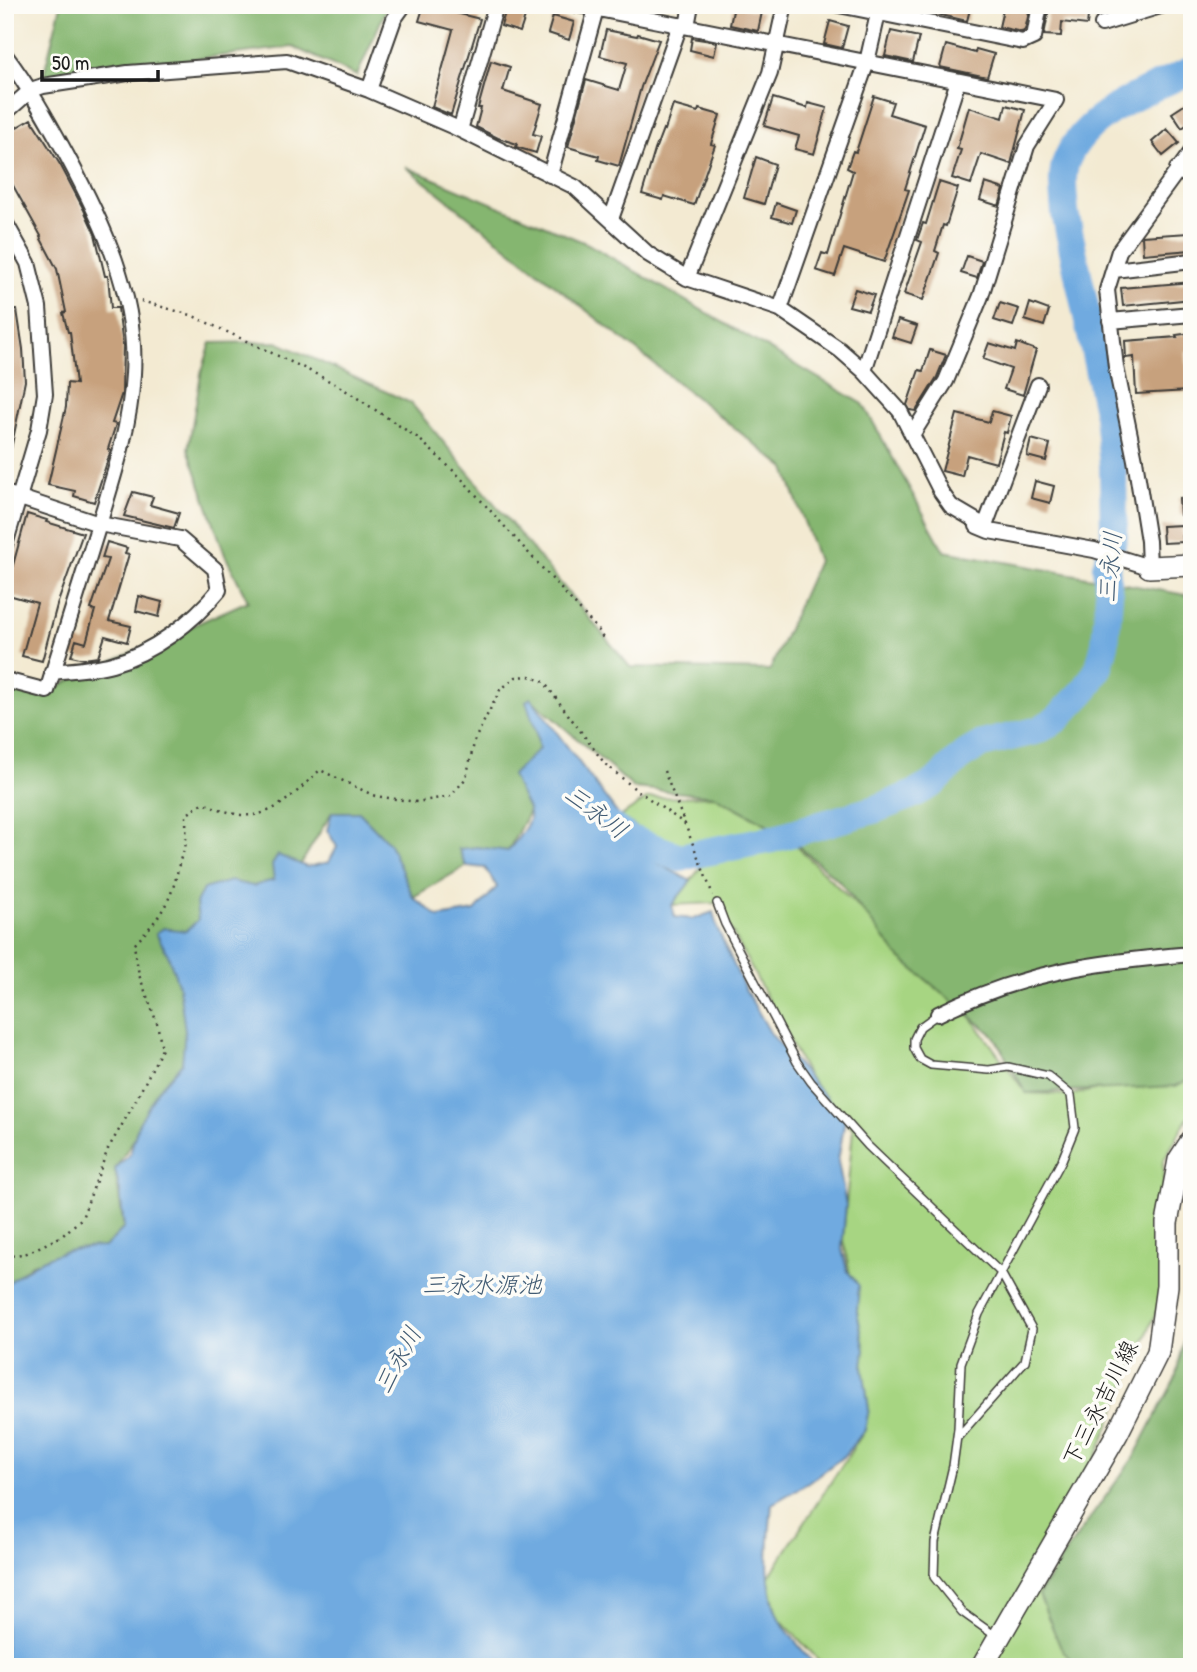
<svg xmlns="http://www.w3.org/2000/svg" width="1197" height="1672" font-family="'Patrick Hand','Klee One',sans-serif">
<rect width="100%" height="100%" fill="#fdfcf7"/>
<filter id="ink" filterUnits="userSpaceOnUse"><feTurbulence type="fractalNoise" baseFrequency=".0143" numOctaves="2"/><feDisplacementMap in="SourceGraphic" scale="14" xChannelSelector="R" yChannelSelector="G"/><feConvolveMatrix kernelMatrix="1 2 1 2 8 2 1 2 1" color-interpolation-filters="sRGB"/></filter>
<filter id="wash" filterUnits="userSpaceOnUse"><feTurbulence type="fractalNoise" baseFrequency=".00686" numOctaves="4" result="noise"/><feDisplacementMap in="SourceGraphic" scale="28" xChannelSelector="R" yChannelSelector="G"/><feGaussianBlur stdDeviation="1.57" result="paint"/><feColorMatrix in="noise" values="0 0 0 0 0 0 0 0 0 0 0 0 0 0 0 0 0 1.4 0 .05"/><feComposite in="paint" operator="in"/></filter>
<g filter="url(#wash)">
<rect width="100%" height="100%" fill="#f3ead2"/>
<path fill="#a7d582" stroke="#62784f" stroke-width="2" d="M715 796 783 833 971 1017 1026 1093 1071 1095 1192 1069V1110L1163 1162 1167 1286 1039 1594 1082 1667H825L777 1616 768 1578 865 1430 860 1328 843 1238 853 1129 811 1082 717 903 671 905 702 866 620 817 648 798Z"/>
<path fill="#85b670" stroke="#506946" stroke-width="2" d="M61 5H388L357 76 293 47 43 77Z
M406 167 588 244 863 404 944 551 1192 596V1077L1176 1086 1026 1093 994 1036 900 958 839 881 783 833 715 796 634 788 531 699 539 749 530 809 508 851 459 849 466 866 413 897 383 837 359 812H332L182 1063 115 1169 124 1228 105 1247 32 1264 8 1284 5 1283V675L47 691 248 601 225 555 188 449 201 374 211 343 277 342 411 403 630 667 770 670 818 561 785 468Z
M1192 1307V1667H1076L1060 1646 1039 1595 1063 1556 1134 1457 1175 1379Z"/>
<path fill="#70aae0" stroke="#46637e" stroke-width="2" d="M531 698 652 860 691 881 672 905 675 917 693 919 713 912 718 930 744 987 771 1034 845 1119 838 1161 846 1205 842 1249 847 1270 859 1286 857 1311 865 1350 863 1367 869 1409 865 1430 844 1456 808 1483 772 1504C769 1540 763 1579 777 1614 782 1628 806 1653 816 1667H5V1283H8C40 1257 64 1247 105 1247L124 1228 120 1191 115 1169 130 1154 138 1125 157 1091 182 1063 185 1030 179 987 168 955 156 933 164 928 186 931 198 920 196 903 203 889 230 881 253 886 274 880 272 865 278 855 307 867 329 862 337 847 327 830 332 812H359L390 844 413 897 439 917 475 911 497 887 485 868 466 866 459 849 477 847 508 851C542 809 529 819 512 775L539 749 536 731 526 701Z"/>
<g fill="none" stroke-linecap="round" stroke-linejoin="round">
<path stroke="#70aae0" stroke-width="28" d="M606 823 630 839 680 857 772 839 876 809 914 794 934 783 963 755 982 744 1039 730 1057 719 1085 690 1099 667 1105 644 1109 595 1106 567 1114 536 1113 465 1108 415 1065 213C1064 196 1060 175 1067 159 1087 112 1148 91 1192 70"/>
</g>
<g id="blocks">
<path fill="#c7a17d" d="M424 5 480 19 451 115 432 107 453 30 419 21Z
M920 5H971L967 21 920 10Z
M1004 5 1030 8 1025 30 1022 32 999 27Z
M1071 5 1089 7 1087 25 1062 22 1061 36 1044 35 1049 9 1070 11Z
M734 6 762 12 758 31 730 25Z
M506 9 526 14 520 32 501 26Z
M553 16 574 22 569 40 548 33Z
M830 21 848 26 842 48 824 44Z
M606 30 637 36 638 34 659 40 641 87 619 166 598 160 599 156 568 147 586 80 619 90 627 63 600 56Z
M891 31 919 37 913 62 885 56Z
M692 38 717 42 714 56 690 50Z
M946 45 975 53 976 49 994 54 987 77 940 67Z
M491 61 510 67 503 91 542 104 533 134 541 136 536 153 519 148 516 147 517 144 498 138 476 127 481 108H478Z
M874 96 893 102 889 114 925 125 905 189 909 190 884 262 844 249 835 276 816 270 822 253 828 255 853 171 847 168 853 151 856 152Z
M773 98 807 108 808 103 827 108 814 154 795 149 799 136 764 126Z
M1192 100V121L1182 128 1172 113Z
M673 105 698 112 699 109 720 115 711 144 715 145 694 205 664 196 663 200 642 194 655 150 663 129 665 130Z
M1006 105 1025 110 1011 164 981 154 971 184 952 178 961 150 957 149 969 107 1003 118Z
M31 119 61 166 84 210 95 234 105 276H108L111 308H118L123 345 122 393 112 423 116 424 108 449 111 450 94 502 74 496 75 491 48 485 66 407 67 383 76 384 70 332H68L63 313 66 312 57 269 40 237 41 236 5 171V134Z
M1167 129 1179 143 1163 156 1152 142Z
M756 157 775 164 764 204 744 198Z
M939 182 958 188 946 226 943 225 935 251 939 253 923 300 904 294 922 242 917 240 923 223 926 224Z
M985 183 1004 189 999 206 980 200Z
M776 203 796 210 792 223 772 217Z
M1189 233 1191 250 1143 254 1142 236Z
M967 256 982 261 977 278 961 273Z
M1192 282V299L1123 306 1121 288Z
M855 289 874 295 868 311 849 306Z
M1000 303 1019 309 1013 326 994 320Z
M1030 303 1049 310 1044 326 1025 320Z
M17 310 23 349 25 381 11 449 5 448 6 367 8 366 5 352V312Z
M898 320 917 326 911 343 892 337Z
M1192 333V351H1186L1188 391 1136 394 1134 357 1126 358 1125 341 1177 337 1176 335Z
M989 343 1015 351 1017 343 1036 350 1023 395 1004 389 1011 369 983 359Z
M930 350 946 355 937 377 916 411 910 410 907 405 919 370 923 371Z
M992 411 1011 416 1007 433 1004 432 996 463 967 455 962 476 942 471 957 414 989 422Z
M1031 439 1050 444 1046 461 1027 456Z
M1035 481 1054 486 1050 503 1031 498Z
M133 492 153 497 150 505 179 513 174 528 124 516Z
M1192 497V515H1180L1179 498Z
M27 514 47 520 46 522 83 533 57 605 42 661 22 656 37 603 5 594Z
M1182 525 1183 542 1163 543 1162 526Z
M107 542 127 548 125 553 129 554 109 621 131 626 127 642 105 636 98 657 84 659 71 656 76 640 86 643 95 610 91 609 108 559 102 558Z
M139 596 162 602 159 617 136 611Z"/>
</g>
</g>
<g filter="url(#ink)">
<use href="#blocks" fill-opacity="0" stroke="#3c3b37" stroke-width="2"/>
<g fill="none" stroke-linecap="round" stroke-linejoin="round">
<g stroke="#3c3b37" stroke-width="10">
<path id="lane" d="M717 903 725 924 797 1062 811 1082 868 1146 1001 1273 1032 1329 1025 1361 957 1438
M938 1014 920 1027 914 1039V1048L920 1059 931 1065 989 1070 1008 1067 1048 1076 1071 1095 1075 1128 1062 1160 979 1314 961 1363 958 1429 953 1466 935 1542 934 1577 962 1612 997 1637"/>
</g>
<g stroke="#3c3b37" stroke-width="18">
<path id="street" d="M578 5 1056 100 1027 146 981 296 946 381 912 435
M839 5 1023 42 1034 37 1040 5
M1102 24 1164 5
M687 26 691 5
M5 55C29 87 47 119 66 154 102 221 138 296 133 374 130 429 112 482 96 534 80 586 63 639 47 691L5 680
M369 90 394 19 404 5
M5 113 31 90 43 86 128 73 287 61 369 90 452 126 575 187 648 254 687 278 780 309 840 350 864 371 900 411 941 492 951 506 985 526
M460 130 496 5
M1177 169 1192 179
M550 175 596 9
M611 219 680 25
M5 222 28 263 39 307 45 394 39 430 5 545
M1114 270 1192 261
M687 278 770 73 785 5
M780 309 867 62 880 5
M1110 321 1192 314
M864 371 958 81
M5 493 99 524 180 539 215 569 219 590C193 622 153 653 112 664 94 669 72 670 52 672
M977 526 989 531 1094 550 1149 567 1148 541 1135 460 1116 367 1107 290 1119 251 1192 151
M985 526 1038 385
M938 1014C1024 971 1098 962 1192 954"/>
</g>
<g stroke="#3c3b37" stroke-width="24">
<path id="secondary" d="M1149 567 1192 565
M982 1667 1117 1434 1158 1352 1167 1286V1223L1179 1160 1192 1140"/>
</g>
<path stroke="#3c3b37" stroke-width="2.5" stroke-dasharray="2 5" stroke-linecap="butt" d="M141 301 191 315 308 370 339 386 418 438 459 476 600 632 604 641
M664 771 713 895
M5 1257 27 1253 62 1236 82 1218 108 1149 134 1104 162 1049 157 1023 139 975 134 945C160 917 172 902 179 864 180 859 183 853 185 848 187 838 186 825 186 815L203 803C215 807 228 813 241 815 274 819 298 790 320 770L375 796 417 802 451 796 466 778 475 739 500 690 516 677 529 676 544 682 605 764 634 788 685 824"/>
<use href="#lane" stroke="#fff" stroke-width="7"/>
<use href="#street" stroke="#fff" stroke-width="14"/>
<use href="#secondary" stroke="#fff" stroke-width="21"/>
</g>
</g>
<g text-anchor="middle" stroke-width="7" stroke-linejoin="round" paint-order="stroke">
<g font-size="23" fill="#1c1c1c" stroke="#fdfcf7">
<text transform="translate(1100 1403) rotate(-63)" y="8">下三永吉川線</text>
</g>
<g font-size="24" font-style="italic" fill="#425c74" stroke="#fdfcf7">
<text transform="translate(1110 567) rotate(-85)" y="8">三永川</text>
<text transform="translate(596 812) rotate(37)" y="8">三永川</text>
<text x="482" y="1293">三永水源池</text>
<text transform="translate(398 1360) rotate(-62)" y="8">三永川</text>
</g>
</g>
<rect width="1197" height="1672" fill="none" stroke="#fdfcf7" stroke-width="28"/>
<path d="M42 70v10h116v-10" fill="none" stroke="#1c1c1c" stroke-width="3.5"/>
<text x="52" y="70" font-size="21" fill="#1c1c1c" stroke="#fdfcf7" stroke-width="5" paint-order="stroke">50 m</text>
</svg>
